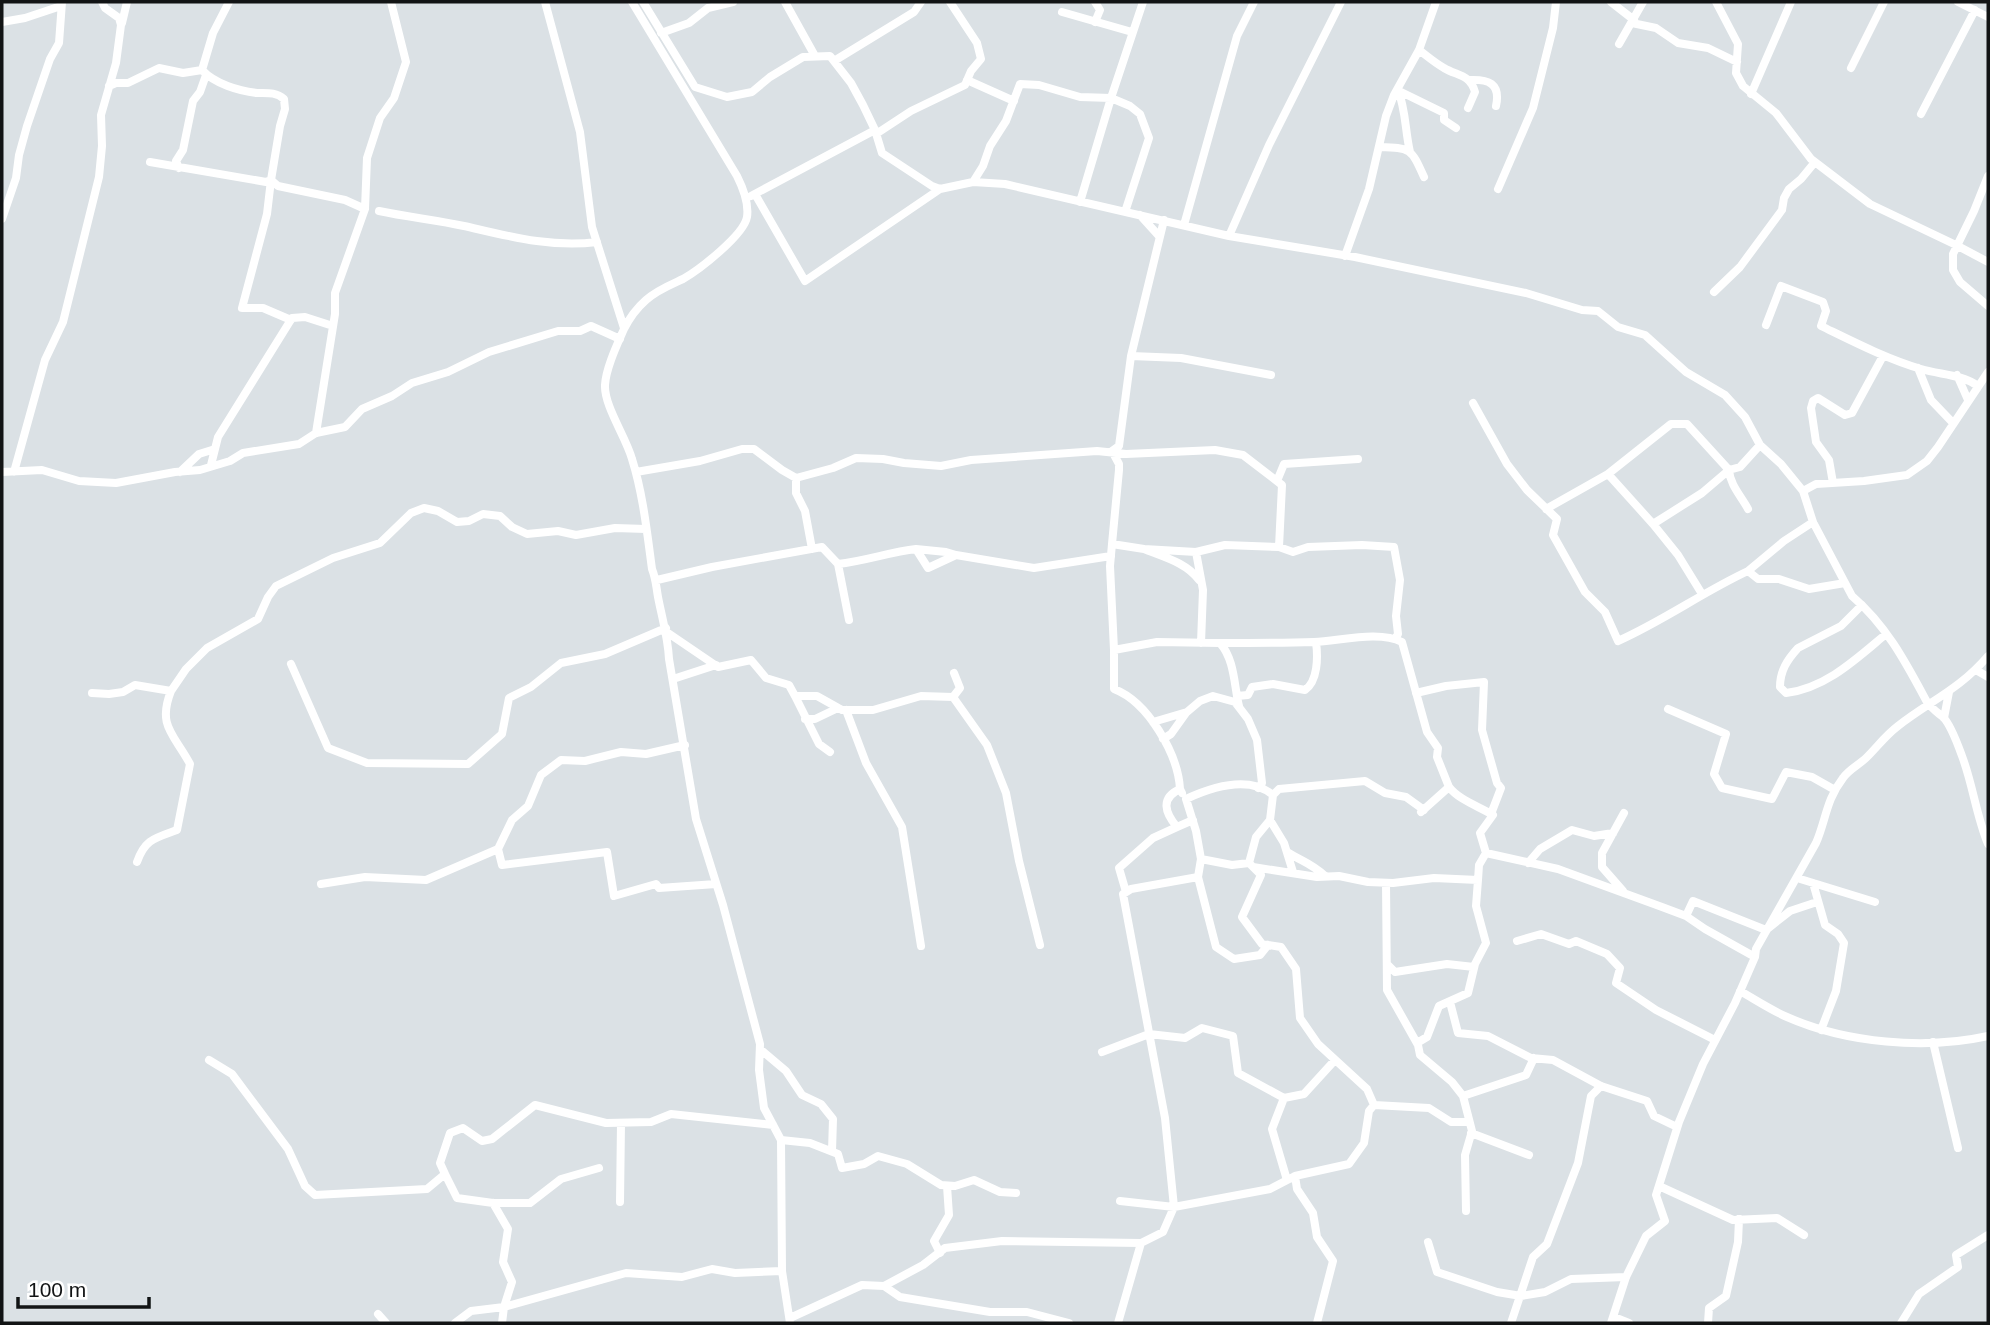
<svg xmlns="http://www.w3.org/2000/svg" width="1990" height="1325" font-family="Helvetica,sans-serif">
<rect width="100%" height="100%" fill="#dbe1e5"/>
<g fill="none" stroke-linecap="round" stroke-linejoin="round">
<path stroke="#fff" stroke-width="8" d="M545 2 580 132 592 227 624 328
M632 2 737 176C743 188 749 204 747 217 744 235 699 270 683 279 670 285 657 290 646 300 638 307 629 319 624 329 617 345 606 368 605 385 604 406 626 437 632 459 643 494 647 532 652 569 656 579 656 586 658 597 662 618 668 637 669 659L696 819 723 905 760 1044 759 1070 764 1108 781 1140 782 1271 790 1323
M643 2 695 87 727 97 752 92 770 77 803 57 830 56 851 83 863 105 875 130 882 153 932 186 940 189 973 182 1005 184 1229 236 1355 257 1526 293 1582 310 1598 311 1618 327 1645 335 1686 372 1725 395 1745 417 1760 445 1781 464 1803 491 1813 522 1852 596C1887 626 1906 663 1927 702 1932 709 1937 712 1943 717 1951 725 1958 745 1962 756 1973 785 1976 815 1988 844
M785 2 815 56
M1095 2 1100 10 1095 22
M1611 2 1634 20
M1716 2 1738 44 1736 73 1743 86 1776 113 1811 159 1870 204 1956 245 1988 262
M1958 2 1988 17
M1062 12 1132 32
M2 22 25 18 61 6
M122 23 127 2
M1632 23 1656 28 1678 43 1708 48 1737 62
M661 33 689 23 708 8 733 2
M1619 44 1643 2
M1419 50C1427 56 1435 63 1444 68 1457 76 1470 74 1475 92L1468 108
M834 61 914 12 921 2
M1851 68 1884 2
M202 70 213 33 229 2
M967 80 1014 101
M1469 80C1488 79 1501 83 1496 106
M109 86 116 83H128L159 68 183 73 202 70C215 84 239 91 257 93 268 93 276 92 284 99L285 109 280 126 271 180 278 186 345 200 365 209
M1397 90 1444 113V120L1456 128
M1398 90C1406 110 1405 131 1410 152
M1751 94 1791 2
M1921 114 1975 10
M876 134 911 111 965 85 971 71 981 59 977 43 950 2
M1379 147C1411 148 1411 148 1424 177
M150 162 266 182 271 180 267 214 242 308H263L291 320
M179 168 176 161 183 150 193 101 200 92 206 75
M1988 176 1974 211 1953 254V270L1960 282 1988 306
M973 182 983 166 990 146 1006 121 1020 84 1039 85 1080 97 1111 98 1130 106 1140 114 1149 138 1125 212
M1498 189 1533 108 1553 28 1556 2
M755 194 805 281 940 189
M751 196 875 130
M1080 202 1111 98 1143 2
M379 211C407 217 436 220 464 226 508 236 551 248 597 242
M1140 215 1159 236
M2 219 16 178 19 155 27 126 50 59 59 43 62 2
M1184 225 1237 36 1254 2
M1229 236 1269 145 1341 2
M1345 256 1369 189 1386 116 1394 95 1419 50 1436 2
M1714 292 1740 267 1782 210 1784 198 1789 189 1801 179 1815 162
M1766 325 1781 286 1823 302 1826 311 1821 326C1854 342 1887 359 1921 369 1941 375 1961 374 1978 386
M1131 356 1181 358 1271 375
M1918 368 1931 400 1953 423
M1957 375 1968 400
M1473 403 1507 464 1527 490 1557 519 1553 535 1585 592 1605 612 1618 641C1663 621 1703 592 1748 571
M316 433 335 314V293L365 209 367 158 380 118 394 98 406 62 391 2
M211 465 218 437 292 318 305 317 333 326
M2 472 42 470 79 481 116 483 175 472 200 470 230 461 243 453 299 444 316 433 345 427 362 409 392 396 412 383 448 372 489 352 558 331H580L591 326 620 339
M14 472 45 360 63 322 99 177 102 146 101 115 116 63 121 25 119 18 105 8 102 2
M180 472 199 454 215 449
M636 472 700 461 742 449H754L782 470 796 478
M1277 481 1284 464 1358 459
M1833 483 1829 460 1816 442 1811 408 1813 401 1818 398 1845 415 1852 413 1883 356
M1803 491 1816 484 1864 481 1907 475 1927 461 1938 447 1988 372
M1546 509 1608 474
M1748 509C1741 496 1730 485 1729 470L1740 467 1760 445
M1813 522 1784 541 1748 571 1758 579H1779L1809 589 1845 583
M1653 524 1608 474 1671 424H1687L1729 470 1702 493 1653 524 1678 555 1702 594
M1112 544 1119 470V464L1112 451 1119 446 1131 356 1164 220
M812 549 805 511 796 493V478L833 468 856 458 883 459 904 463 941 466 971 460 1097 451 1126 454 1215 450 1243 455 1282 485 1279 547
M1196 552 1144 549C1164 557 1187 563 1199 580
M956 555 946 552 916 549 928 568 956 555 1034 568 1111 556
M838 564 849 620
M657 580 712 567 822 547 838 564C865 561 890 552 916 549
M1862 605 1841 626 1798 648C1787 660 1780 671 1780 687L1786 693C1826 688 1856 659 1886 634
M668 633 718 667 751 660 766 678 789 685 795 696H817L842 710H873L921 696 953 697 987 745 1006 793 1019 861 1040 945
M1201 643 1203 590 1196 552 1225 545 1279 547 1293 552 1308 547 1362 545 1394 547 1400 580 1396 616 1398 634 1395 639
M1220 643C1252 643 1283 643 1314 642 1340 641 1379 630 1402 642L1427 732 1438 748 1437 757 1449 787 1421 812
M1114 650 1110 566 1112 544 1144 549
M291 664 328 748 367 763 468 764 502 734 509 698 531 687 561 663 605 654 666 628
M1976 670 1988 677
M673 679 716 665
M92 693 109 694 123 692 135 685 171 691 186 669 207 648 258 619 268 597 276 586 333 558 380 543 411 513 424 508 438 511 457 522 469 521 483 514 500 516 512 527 527 534 558 531 576 535 615 528 646 529
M1416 693 1446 686 1484 682 1482 730 1497 783 1501 788 1491 814
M795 696 819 744 830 752
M1237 696 1248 695 1252 687 1273 684 1305 690C1318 681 1318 657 1316 642
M953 697 960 688 954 673
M1668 709 1726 734 1714 774 1722 788 1772 799 1786 772 1812 777 1835 790
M846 710 866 763 902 827 921 946
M1944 718 1949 692
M805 719H815L838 708
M1153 722 1187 712 1200 701 1213 696 1235 702 1248 719 1257 740 1262 783 1258 788
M1163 739 1171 734 1186 713
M1449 787C1459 800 1478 806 1493 815L1480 833 1486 853
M1180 789C1178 754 1148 702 1114 689V650L1157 642 1220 643C1235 660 1234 686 1239 706
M1182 793 1180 789C1160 798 1165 813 1177 827L1193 820
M1273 795 1279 789 1365 781 1385 793 1406 797 1424 810
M498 849 502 865 607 852 614 896 656 884 659 888 716 884
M1287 852C1303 862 1311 863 1325 876
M1201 859 1198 877 1216 947 1234 959 1260 955 1268 945
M137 862C145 839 155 838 177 830L190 764C174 734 157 726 171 691
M1249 863 1232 865 1201 859 1196 831 1186 799C1212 787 1249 775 1273 795L1270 820
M1528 863 1540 849 1572 830 1594 836 1613 833
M1253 867 1261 875 1242 917 1262 944 1281 947 1296 969 1300 1018 1318 1044 1367 1089 1374 1105 1429 1108 1451 1122H1469
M1293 872 1284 843 1270 820 1256 837 1249 863 1253 867 1317 877 1339 876 1368 882 1393 883 1434 878 1478 880 1479 865 1486 853 1558 869 1662 907 1686 916 1705 929 1755 957 1756 949 1816 843C1826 820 1826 800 1843 778 1849 769 1859 765 1867 757 1878 746 1886 735 1898 726 1930 701 1960 689 1988 656
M1797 878 1875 902
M1386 883 1387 990 1418 1045 1420 1055 1452 1082 1463 1096 1472 1131 1465 1155 1466 1211
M1813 883 1825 925 1838 934 1844 943 1836 991 1821 1030
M321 884 365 877 426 880 498 849 512 820 528 806 541 775 561 760 585 761 621 752 646 754 685 745
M1623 891 1602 867V853L1624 813
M1126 892 1119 868 1153 838 1177 827
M1686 916 1693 901 1766 930 1790 911 1817 902
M1517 941 1541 934 1569 944 1576 941 1607 954 1620 968 1616 983 1656 1010 1715 1040
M1388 965 1395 972 1447 964 1474 967
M1740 991C1756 1000 1771 1010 1787 1017 1846 1043 1925 1050 1988 1036
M1450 1002 1458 1033 1488 1036 1531 1058 1553 1060 1601 1086 1647 1101 1654 1116 1677 1127
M1933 1042 1958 1148
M1417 1043 1427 1037 1439 1006 1468 993 1475 964 1486 943 1476 906 1478 880
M760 1049 786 1071 802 1095 821 1104 833 1119 832 1151
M1102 1052 1149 1034 1185 1038 1202 1028 1233 1036 1238 1073 1284 1098
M209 1060 232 1074 288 1149 305 1186 315 1195 427 1189 445 1174 457 1198 493 1203H530L561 1179 599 1168
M1463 1096 1526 1075 1534 1058
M1471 1133 1529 1155
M781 1140 810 1143 838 1154 842 1168 864 1164 878 1156 907 1164 941 1185 955 1186 974 1180 1000 1192 1016 1193
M445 1174 440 1163 450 1133 463 1128 482 1141 492 1139 535 1105 606 1123 651 1122 671 1114 773 1125
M1295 1176 1297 1189 1313 1213 1317 1237 1333 1261 1317 1323
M1287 1180 1272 1129 1284 1098 1304 1094 1335 1060
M1659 1186 1733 1220 1777 1218 1804 1235
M1120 1201 1174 1207 1270 1189 1295 1176 1349 1164 1364 1143 1369 1111 1374 1105
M620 1202 621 1123
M493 1203 508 1229 503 1262 512 1282 504 1307 502 1323
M1428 1242 1437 1272 1497 1292 1521 1296 1545 1292 1571 1279 1626 1277
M940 1253 934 1241 949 1215 947 1186
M884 1286 923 1265 945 1248 1002 1241 1141 1243 1163 1232 1174 1207 1165 1118 1123 894 1131 889 1198 877
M378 1314 386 1323
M1614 1317 1629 1323
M790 1318 862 1285 884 1286 900 1297 990 1312H1027L1069 1323
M455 1323 471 1311 504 1307 626 1273 682 1277 712 1269 735 1273 782 1271
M1118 1323 1141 1243
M1511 1323 1533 1257 1547 1244 1578 1163 1591 1096 1601 1086
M1611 1323 1626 1277 1646 1236 1665 1221 1656 1195 1679 1122 1703 1064 1735 1003 1755 957
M1708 1323 1709 1308 1726 1296 1738 1242 1739 1219
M1901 1323 1919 1294 1958 1267 1956 1255 1988 1235"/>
</g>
<rect width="1990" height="1325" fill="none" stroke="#121415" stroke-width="7"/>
<path d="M18 1297v10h131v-10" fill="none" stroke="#121415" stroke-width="3.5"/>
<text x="28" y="1297" font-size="21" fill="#121415" stroke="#ffffff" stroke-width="5" paint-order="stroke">100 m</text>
</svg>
